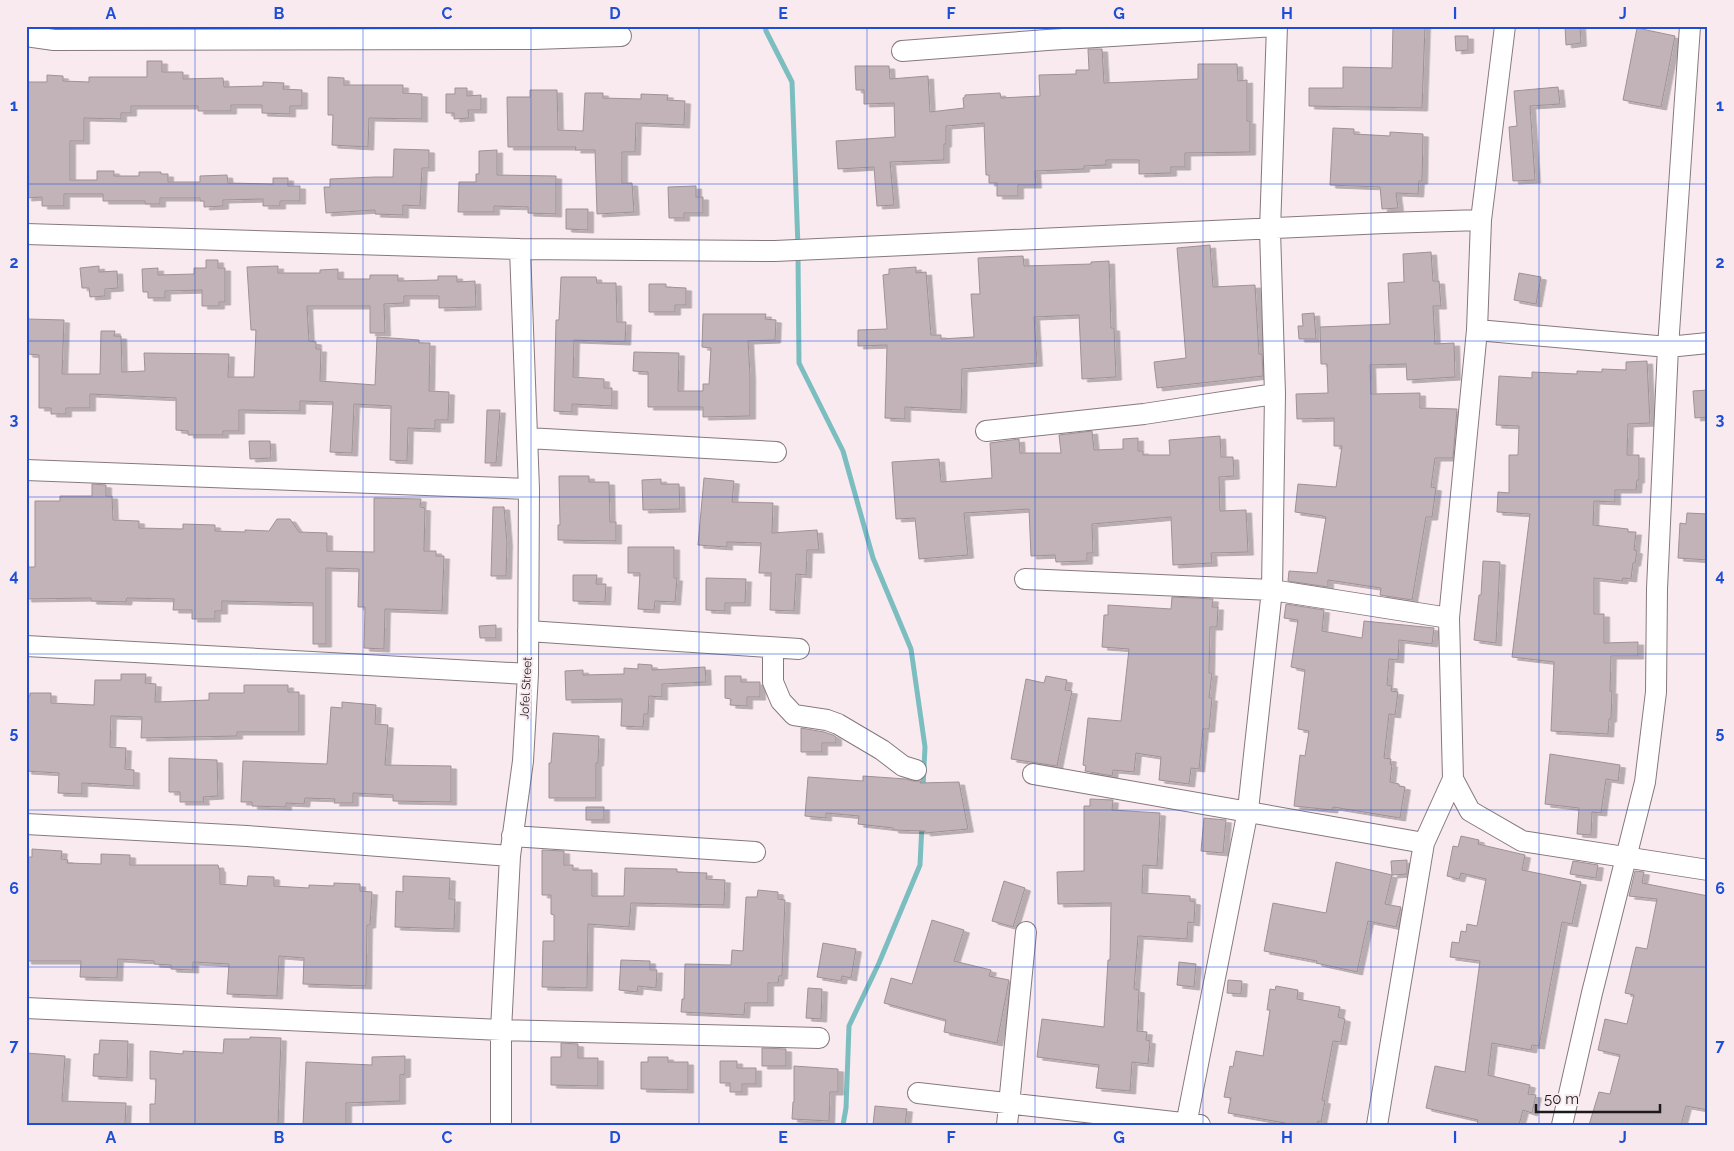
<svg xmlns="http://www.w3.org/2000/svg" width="1734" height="1151" font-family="Raleway,sans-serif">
<defs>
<filter id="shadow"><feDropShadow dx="5.5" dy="3" stdDeviation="0" flood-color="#0004"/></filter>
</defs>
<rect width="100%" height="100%" fill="#f9eaf0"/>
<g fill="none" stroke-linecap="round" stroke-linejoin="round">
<path stroke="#7cbebf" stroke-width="5" d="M765 26 766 31 792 82 798 247
M798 255 799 363 843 451 873 558 911 649 925 747 923 788
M843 1125 846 1108 849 1026 879 963 920 865 922 824"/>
</g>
<path fill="#c1b3b8" stroke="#9f9196" filter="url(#shadow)" d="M1393 26H1425L1422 108 1309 106V88H1343V67L1392 68Z
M1565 26H1580L1581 43 1566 45Z
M1637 28 1675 36 1661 107 1623 100Z
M1455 36H1468V50L1456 51Z
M1088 49H1102L1104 83 1198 79V64H1237L1238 81 1247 80V121H1250V152L1185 153V167H1171V173L1139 174V160H1106V165L1084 166V169L1035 171 1036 185H1018V196H997V183H989V175H986L984 123 946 126V144H944V160L890 162 894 205 877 206 874 167 838 169 836 141 895 137 894 103 864 104V90H856L855 66H889L890 79 928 76 930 112 964 108 963 98 965 97V95L1000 93 1001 98 1040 96 1039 75 1076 74V70H1089Z
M147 61H162V72H183V79L223 78 224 87 263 86V82L284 83 283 89 302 90V106H290V114L262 113V105H231V111H198V106H131V113H121V119L84 118V141H70V180H97V171H114V176H139V172H161V174H168V182H200V176L227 175 228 183 273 184V178H288V186H300V201H280V206H263V199L223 200V206L204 207V201H200V198H160V204H145V201H103V194H64V206H42V197L26 198 27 82H47V75L63 76V81L89 82V77H147Z
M328 77 344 78V85H403V93L422 94V119L369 118 368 147 332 145 333 115H328Z
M1558 87 1560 104 1530 106 1535 180 1513 181 1509 127 1517 126 1514 91Z
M455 88H467V96L481 95V110H468L469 118 454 119V113H446V94H455Z
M530 90H557L558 130 583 131 585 93H603V98L641 99V94L668 95 667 100 685 101 684 125 636 123 635 152H622V183H632L634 212 597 214 595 150H575L576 147H508L507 97H530Z
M1333 128 1354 129V134L1390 136V132L1423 134 1422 181H1419L1418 194 1396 193 1398 208 1382 209 1380 187 1330 185Z
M394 149 429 150V168H422L420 206 403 205V215L375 214V210L326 213 324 187H330V179L375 177H393Z
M497 150V175L556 176V214L528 213V207L494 206V212H458L459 182H476V174H479V151Z
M696 186V197H703V213H684V218H669L668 187Z
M566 209H588V230L566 229Z
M1210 245 1213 287 1255 285 1259 354H1262L1263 376 1157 388 1154 362 1186 358 1177 248Z
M1431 252 1433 281H1439L1441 306H1433L1435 344 1454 343 1455 377 1407 380 1406 364 1370 365 1371 394 1420 393V408L1457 409 1453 458H1435L1431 487 1436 488 1432 517H1426L1412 600 1380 595 1381 588 1328 580V587L1288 581 1289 571 1317 573 1326 517H1323V516L1295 512 1298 484 1336 487 1342 446H1334V418L1297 419 1296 394 1328 393 1327 364H1321L1320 327 1390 324 1388 283 1404 282 1403 254Z
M1023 256 1024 266 1091 264V262L1109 261 1111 328H1114L1116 377 1082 379 1079 315 1034 317 1037 363 962 369 961 410 905 407V419L885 418 887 345 858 346V330L887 329 883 275 889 274V269L916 267V273L926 272 931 335H941V339L974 337 971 294H980L978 258Z
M206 260H218V268H225V302H219V306H202V290L165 291V298H148V292H143L142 269 158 268V275L194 274V268H206Z
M99 266V272L117 271 118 288 105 289V296L90 297 89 288H82L80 268Z
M278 266V273H320V270L338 269V279H370V275H398V281L438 280V276H457V282L475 281 476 307 439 308V296H404V303L384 304 385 333H370V306H307L309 341 316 342V349H321L320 381 375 385 377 337 419 340V343H430L429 391 449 392 448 420H435V429L408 428 407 461 390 460 391 406 354 404 352 453 330 452 333 402 300 401V411L239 410V431H223V435H188V431L176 430V398L90 394V408H66V414H51V408H39V355L27 354 28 319 64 320 62 374H100L101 331H115L114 336H121L122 372 145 371 144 353 229 354 228 377H254L256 330H251L247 267Z
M1519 273 1541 277 1536 304 1514 300Z
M561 277H596L597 283H616L617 322H626L625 342 574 340 573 377 604 379V388H612V406L572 404V412L554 411 556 320H559Z
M649 284H666V287L686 288V305H675V312H649Z
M1314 313 1316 339H1299L1298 326H1303L1302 314Z
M703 314H766L765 319 776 320 775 340 748 341 750 375V416L703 417V407H648V372L633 371 634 352 679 353 678 391H703V384H709L711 348 702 347Z
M1647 361 1650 423 1628 424 1627 455H1639V480H1637L1636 490H1615V502L1594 501 1593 525 1628 529V532H1636L1634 550 1637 551 1635 563H1633L1631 579 1623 578 1622 581 1594 578V614H1604V643L1638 642V656H1611L1610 691H1612L1611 719H1609L1608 734 1551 731 1554 662 1512 657 1530 514 1497 512 1498 492 1509 493V455H1518L1519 426 1496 425 1499 376 1532 378V372L1577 374V371L1602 372V369L1626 370V362Z
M1708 390V417L1695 418 1693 391Z
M487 410H500L496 463H485Z
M1092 431 1094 450 1123 449V439L1138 438V451H1143V455H1170L1169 440 1220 436 1221 457H1233L1234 476 1219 477 1220 511 1246 510 1248 552 1211 553 1212 563 1173 565 1171 517 1092 524 1093 553H1087V561L1056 562 1055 555 1031 556 1029 509 964 513 968 555 919 559 915 518 896 519 892 462 939 459 941 482 992 478 990 443 1019 439 1020 453H1061L1059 435Z
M249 441H270L271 458 250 459Z
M559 476H589V482H609L610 522H616V541L558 540V525H560Z
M704 478 734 481 732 502 773 503 772 533 817 530 819 550H807L806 575 796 574 794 611 770 610 771 573H759L761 543 727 542V547L698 545Z
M661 479V484H679L680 509 643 510 642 480Z
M92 484 106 485V496H112L113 520 139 521V528L183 529V524L215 525V531L245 532V530L269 531 277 519H290L299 532 327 533V551L374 552V498L421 499 420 507 425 508 424 551H436V556H444L442 611 385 609 384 649 364 648 365 607H358L359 569 326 568V644H313V603L222 601V611H215V619H192V610H173L174 599 127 598 126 602 91 601V598L26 599V567H35V501H60V496H92Z
M493 507H504L507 543 506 576H491Z
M1687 513 1708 514V560L1678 558 1680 523 1686 524Z
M628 547H674V578H677L675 602 655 601 654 610 638 609 640 573H628Z
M1483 561 1500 562 1496 643 1474 640 1479 595H1481Z
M573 575H597L596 584H606L605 602 573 601Z
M706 578 746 579 745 603H725V611L706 610Z
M1172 597 1213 599 1212 607H1218L1217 627H1210L1209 673H1212L1209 698H1212L1209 729H1203L1199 769 1191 768 1189 784 1159 780 1161 757 1136 753 1134 772 1113 770 1112 776 1085 771 1086 766 1083 765 1088 718 1121 721 1129 649 1102 647 1104 615H1108V605L1171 609Z
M1286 604 1324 610 1322 631 1362 638 1364 621 1434 628 1432 644 1399 640 1398 660 1389 659 1387 685 1392 686 1391 691 1398 692 1395 715 1389 714 1384 758 1391 759 1390 764H1392L1390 782 1399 784V786L1405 787 1400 818 1333 807 1332 810 1294 806 1300 755 1305 756 1309 731 1298 729 1305 670 1291 667 1298 620 1284 618Z
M496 625V638H480L479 626Z
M638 664 652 665V670L705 667 706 682 662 684V697L649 696 648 714H644L643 727 621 726 622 699 566 700 565 671 583 670V675L624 674V668L638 669Z
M121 674H146L145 683 156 684 155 702 209 700V693H244V685H288V692H299V732H237V736L141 738 142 717 111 716 110 747 126 748 125 769 134 770V786L82 783V794L58 793 59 773 26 771V696H30V693H51V703L94 705 95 680H121Z
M725 676H741V682H760V697H747V706L730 705 731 699 725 698Z
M1046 676 1067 680 1065 690 1072 691 1057 766 1011 759 1026 679 1044 683Z
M342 702 376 705 375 724 388 725 385 765 451 766V802L393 801V795L353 793V803H334L335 799 305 798 304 804 286 803V807L252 806V802H241L243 761 327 764 331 707 342 708Z
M801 728 824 732 833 735 836 737V743H822V752H801Z
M553 733 599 736 598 763H596V798H549V763H551Z
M1550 754 1620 765 1618 781 1606 779 1601 813 1592 812 1591 835 1577 834 1579 808 1545 804Z
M169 758 217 760 218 796 203 797 204 802H180V792H169Z
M863 776 906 779 913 781H921L920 783 959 782 968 829 925 833V831L893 830V828L858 824 859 816 826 813V818L805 816 808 777 863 781Z
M1090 799 1113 800 1112 810 1160 813 1157 866 1143 865 1142 893 1190 896V901L1195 902 1194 923 1188 922 1187 939 1138 936 1134 989 1139 990 1137 1031 1147 1032 1146 1040 1150 1041 1148 1064 1132 1062 1130 1091 1096 1088 1099 1065 1037 1057 1042 1019 1104 1027 1108 960H1110L1111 903 1058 904 1057 872 1084 871V806H1090Z
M586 807H604V820H586Z
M1204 818 1226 820 1223 853 1201 851Z
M1461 836 1479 840 1478 844 1525 855 1522 870 1581 882 1572 924 1562 922 1539 1046 1532 1045 1531 1050 1492 1043 1488 1075 1530 1085 1528 1094 1536 1095 1532 1113 1523 1110 1519 1125H1477L1478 1120 1426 1108 1435 1066 1465 1072 1480 961 1450 957 1452 942 1459 943 1461 931 1466 932 1467 924 1477 926 1486 879 1461 873 1459 879 1447 876 1453 846 1458 847Z
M32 849 62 851 61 859 68 860 67 863 101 864V854L130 855V865H218L219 869H220V884L247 886 248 876 274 877V886L309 888V885L334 886V883L360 884V891L372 892 370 925H367L366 986 303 984 304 958 279 956 277 996 227 994 229 964 193 962V970L171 969V965L154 964V961L118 959 117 978 80 977 81 961H26V857H32Z
M542 850 564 851V865H573V870H592V896H624L625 868 677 869V872L707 873 706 879 725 880 724 905 631 903 629 927 588 924 587 988 542 987 543 941H554V915L551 914V895H542Z
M1407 860V874L1392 875 1391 861Z
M1573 861 1598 865 1596 878 1570 874Z
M1336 862 1392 875 1385 904 1401 907 1396 927 1368 921 1357 972 1316 963 1317 961 1264 951 1273 903 1326 913Z
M1635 871 1644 872 1642 883 1708 896V1110L1686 1106 1681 1125H1589L1599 1092 1610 1094 1620 1055 1598 1050 1605 1019 1627 1024 1634 995 1625 993 1636 947 1647 949 1657 899 1629 896Z
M403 876 450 878 449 899H455L454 929 395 927 396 891 403 892Z
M1004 881 1025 888 1013 927 992 921Z
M758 890 778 892V899L785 900 782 976H779L778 983H768V1003H745L744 1015 681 1012 682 999H684L685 964 731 965 732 950 743 951 746 897H757Z
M932 920 964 930 954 961 991 970 989 976 1009 980 997 1043 944 1032 946 1020 884 1003 891 978 912 984Z
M823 943 856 949 851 978 842 976 841 981 817 977Z
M621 960 650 961V970H657L656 988 638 986 637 992 619 990Z
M1179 962 1196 964 1194 987 1177 985Z
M1228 980 1242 981 1241 994 1227 993Z
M1276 986 1298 990 1297 999 1340 1007 1338 1017 1345 1019 1341 1042 1333 1041 1322 1100 1325 1101 1321 1122 1318 1121 1317 1125H1284L1285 1123 1228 1113 1231 1098 1224 1097 1230 1066 1233 1067 1236 1051 1263 1056 1270 1010H1267L1270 989 1275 990Z
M808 988 822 989 821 1019 806 1018Z
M250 1037 281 1038 278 1125H150V1104H155L156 1079H150V1051L183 1054V1051L223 1053 224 1039H250Z
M100 1040 128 1041 127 1078 93 1076 94 1054H99Z
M561 1043 578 1044V1058H598V1086L551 1085V1057H561Z
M762 1048 786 1049V1066H762Z
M26 1053 65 1056 62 1101 126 1103 125 1125H26Z
M405 1056V1074L400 1075V1101L346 1103V1125H303L306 1062 372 1065V1057Z
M648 1057H668V1062H688V1090L641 1089V1062H648Z
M720 1061H737V1068H756V1084H742V1092H730V1083H720Z
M794 1066 838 1069V1092H830L829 1121 792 1119 793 1102H794Z
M875 1106 907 1109 905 1125H873Z"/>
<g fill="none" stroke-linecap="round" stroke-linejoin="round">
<g stroke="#86797e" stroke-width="22">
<path id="minor" d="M26 36 54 40 534 39 621 36
M902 51 1047 40 1277 26
M26 234 520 249 775 251 1385 223 1481 220
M1477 330 1668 347 1708 343
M986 431 1144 414 1275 394
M527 438 776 452
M26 470 529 489
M1025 579 1272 590 1449 618
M528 631 799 649
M26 646 528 674
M773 648V682L781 701 794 715 827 720 838 724 882 750 903 766 916 770
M1033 774 1424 843
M1453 779 1470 811 1522 841 1708 870
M26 824 247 836 510 856
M512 836 755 852
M26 1008 501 1030 819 1038
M918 1093 1200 1125
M501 1125V1030L510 856 523 761 528 674 529 489 520 249
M1007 1125 1026 932
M1186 1125 1248 810 1272 590 1275 394 1270 230 1277 26
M1377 1125 1424 843 1453 779 1449 618 1477 330 1481 220 1505 26
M1562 1125 1592 993 1645 782 1656 692 1657 589 1668 347 1690 26"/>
</g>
<use href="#minor" stroke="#fff" stroke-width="20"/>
</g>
<path fill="none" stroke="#1d4ed8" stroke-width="1" stroke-opacity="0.55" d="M195 26V1125M363 26V1125M531 26V1125M699 26V1125M867 26V1125M1035 26V1125M1203 26V1125M1371 26V1125M1539 26V1125M26 184H1708M26 341H1708M26 497H1708M26 654H1708M26 810H1708M26 967H1708"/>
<g text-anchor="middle" stroke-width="4" stroke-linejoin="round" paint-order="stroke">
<g font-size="12" fill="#1e191b" stroke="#f9eaf0">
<text transform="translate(526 688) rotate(-87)" y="4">Jofel Street</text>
</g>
</g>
<rect width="1734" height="1151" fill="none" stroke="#f9eaf0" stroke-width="55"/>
<path d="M1536 1104v8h124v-8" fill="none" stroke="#1e191b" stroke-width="2.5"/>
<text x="1544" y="1104" font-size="15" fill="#1e191b" stroke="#f9eaf0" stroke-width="4" paint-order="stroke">50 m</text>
<rect x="28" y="28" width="1678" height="1096" fill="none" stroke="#1d4ed8" stroke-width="2"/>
<g font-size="16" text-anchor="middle" font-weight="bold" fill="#1d4ed8">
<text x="111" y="19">A</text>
<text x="279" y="19">B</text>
<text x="447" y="19">C</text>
<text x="615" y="19">D</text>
<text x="783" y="19">E</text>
<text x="951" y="19">F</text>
<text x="1119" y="19">G</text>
<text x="1287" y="19">H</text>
<text x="1455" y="19">I</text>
<text x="1623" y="19">J</text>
<text x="14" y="111">1</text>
<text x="1720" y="111">1</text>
<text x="14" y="268">2</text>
<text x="1720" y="268">2</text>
<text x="14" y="425">3</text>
<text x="1720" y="425">3</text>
<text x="14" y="581">4</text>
<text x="1720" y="581">4</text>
<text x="14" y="738">5</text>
<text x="1720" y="738">5</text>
<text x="14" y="894">6</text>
<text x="1720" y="894">6</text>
<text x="14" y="1051">7</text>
<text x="1720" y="1051">7</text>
<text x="111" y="1143">A</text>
<text x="279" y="1143">B</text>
<text x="447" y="1143">C</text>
<text x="615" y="1143">D</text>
<text x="783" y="1143">E</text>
<text x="951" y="1143">F</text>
<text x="1119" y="1143">G</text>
<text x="1287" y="1143">H</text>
<text x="1455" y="1143">I</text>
<text x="1623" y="1143">J</text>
</g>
</svg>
